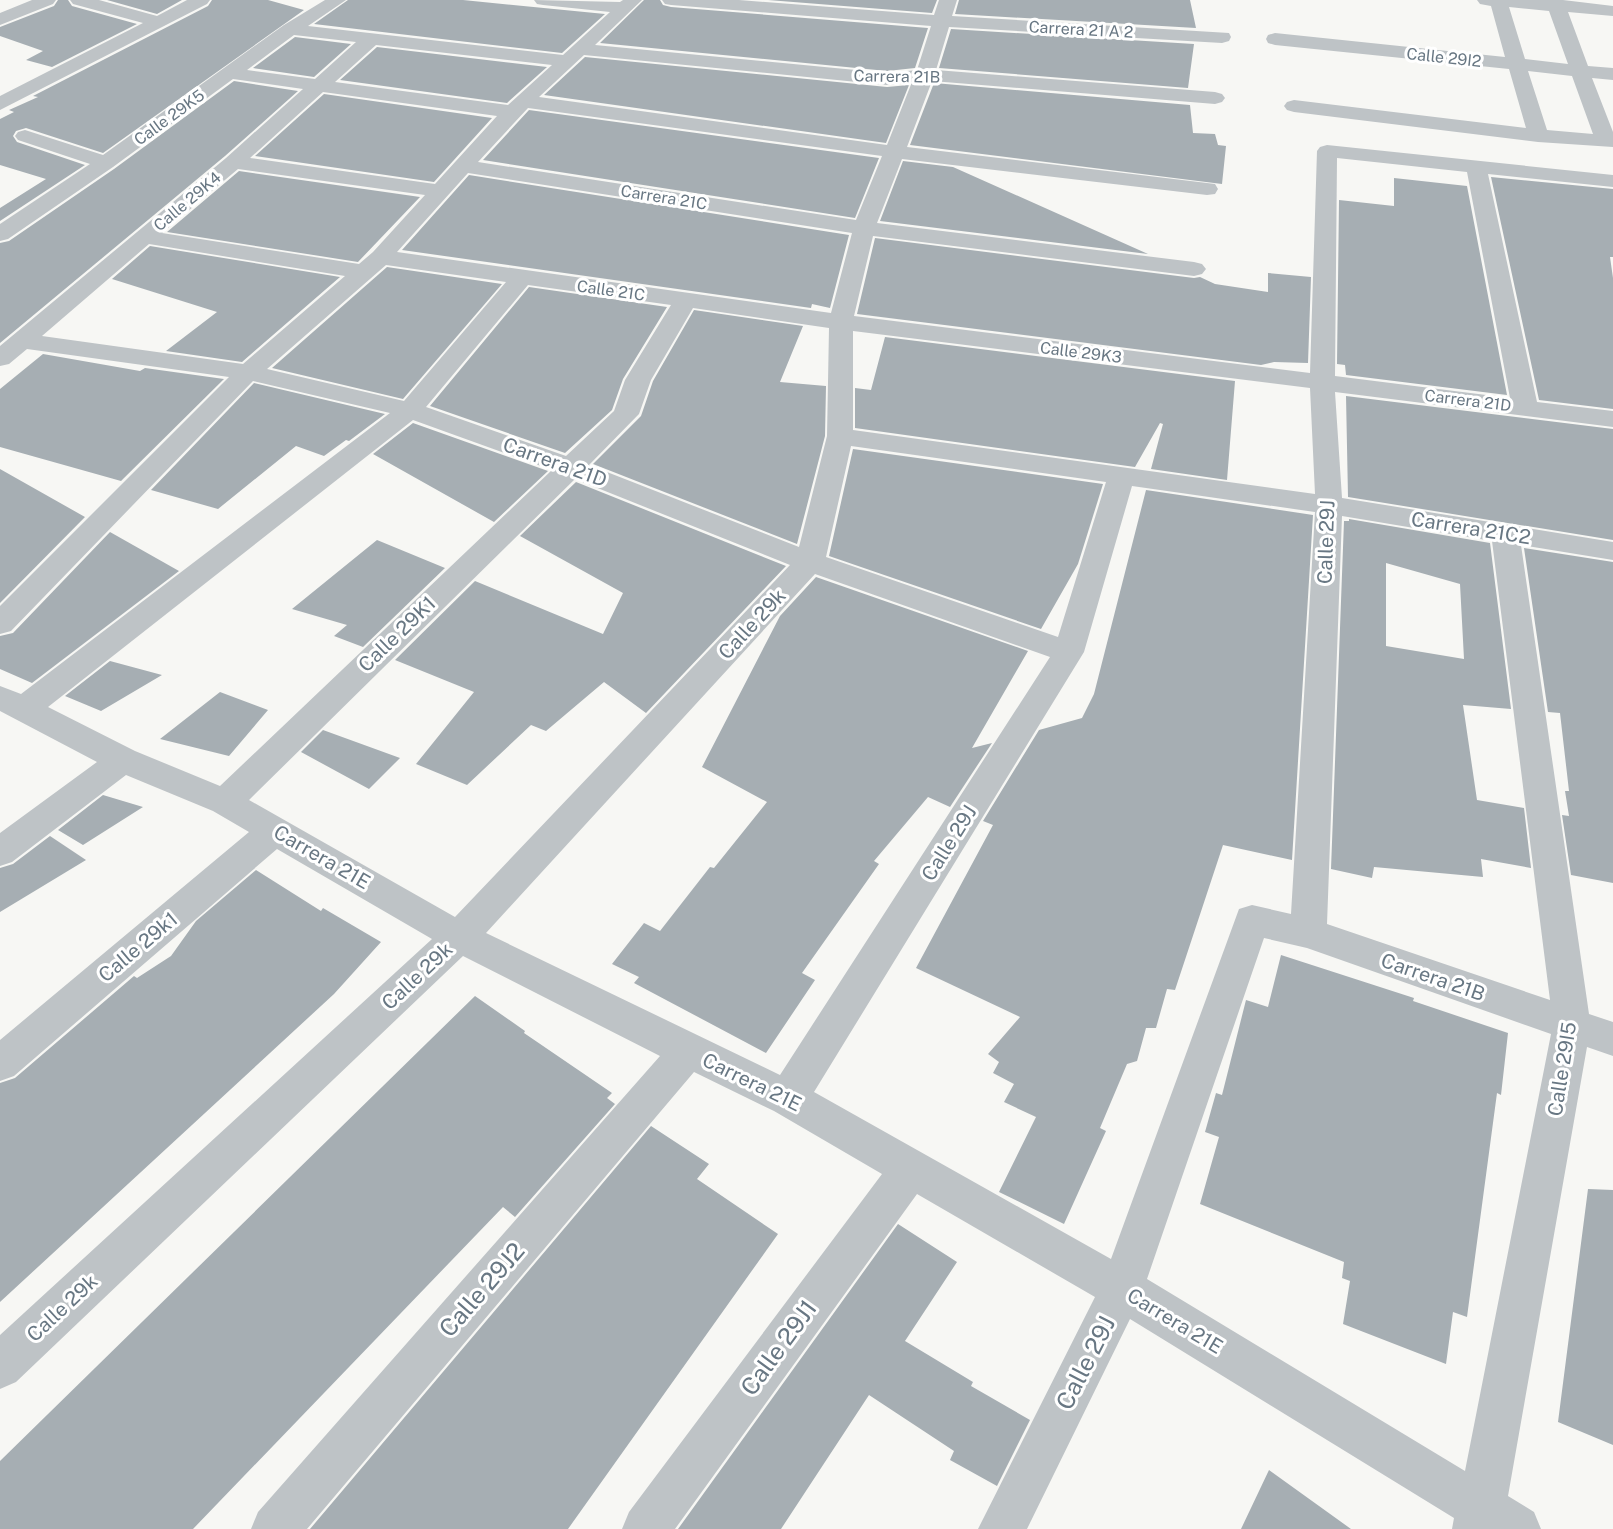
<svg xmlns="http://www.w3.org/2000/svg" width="1613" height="1529" font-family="'Public Sans',sans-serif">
<rect width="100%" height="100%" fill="#f7f7f4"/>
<path fill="#a6aeb3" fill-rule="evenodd" d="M58 0H68L72 6 137 24 52 67 26 60 43 51 0 36V27L54 6Z
M107 0H182L157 14Z
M212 0H268L304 10 103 153 26 128 16 131 13 136 17 142 85 165 0 221V208L46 179 0 165V119L14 112 9 110 38 97 33 96 208 6Z
M348 0H463L605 14 562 53 314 24Z
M644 0H660L663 5 671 7 928 28 915 68 887 71 600 43Z
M768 0H937L932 13Z
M959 0H1190L1196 28 955 14Z
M951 29 1194 44 1188 88 939 68Z
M295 37 351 44 314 77 253 68Z
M377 47 547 67 507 103 340 80Z
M585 57 887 87 909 85 886 143 544 95Z
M234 81 298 91 225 156 0 343V243L9 241 114 169Z
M934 83 1190 105 1193 133 1215 134 1218 145 1226 146 1222 184 910 145Z
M324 94 492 118 434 182 255 156Z
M529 110 879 158 855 218 483 160Z
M903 161 953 167 1148 254 880 221Z
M239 171 420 197 358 262 167 232Z
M469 175 849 235 830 308 812 304 811 308 402 250Z
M1491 177 1613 189V257H1610L1613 278V409L1539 400Z
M1394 178 1467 186 1507 395 1346 375 1345 365 1337 364 1339 200 1394 206Z
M875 238 1194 278 1200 277 1215 284 1268 292V273L1311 277 1308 363 1274 362 1261 365 857 314Z
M150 246 340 277 242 362 166 351 217 312 112 279Z
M387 267 502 284 403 399 272 368Z
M529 287 667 307 623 379 612 410 565 453 430 406Z
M694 310 803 326 780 382 826 386 825 436 797 544 593 464 641 416 653 381Z
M885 337 1235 381 1227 480 1151 469 1163 424 1160 423 1135 467 855 428V388L871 390Z
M43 354 140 371 145 368 224 379 121 481 0 447V389Z
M254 383 385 414 349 441 346 440 324 456 296 446 218 509 151 490Z
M1346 396 1613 429V540L1348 497Z
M413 423 548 471 494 522 373 454Z
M853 449 1103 484 1078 564 1041 629 829 556Z
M0 469 85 517 0 603Z
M576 482 786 566 646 713 604 682 546 731 531 725 467 785 416 764 474 692 395 660 475 581 603 634 623 593 520 536Z
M1146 490 1313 515 1292 860 1223 845 1175 990 1167 989 1156 1028H1146L1137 1061 1127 1064 1100 1128 1106 1131 1064 1224 999 1192 1036 1117 1004 1102 1014 1084 993 1073 999 1062 988 1054 1020 1017 916 968 993 825 983 821 1039 730 1082 718 1094 694Z
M1349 519 1490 543 1511 709 1463 705 1477 800 1524 808 1531 868 1481 859 1483 877 1374 867 1372 878 1331 869 1344 521H1349ZM1386 563 1460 584 1464 659 1386 646Z
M110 532 179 571 32 683 0 669V636L13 633Z
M377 540 445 568 363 647 334 636 347 625 292 609Z
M1524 548 1613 562V883L1571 875 1562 815 1569 816 1565 791H1569L1560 713 1548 712Z
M816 577 1028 651 972 748 992 743 950 807 928 797 874 861 879 864 802 973 815 980 766 1053 634 983 639 977 612 964 644 923 660 931 710 867 714 868 767 802 702 767 780 616Z
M110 661 162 675 101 711 65 696Z
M220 692 268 710 229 756 160 739Z
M323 730 400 758 369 789 301 752Z
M103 795 143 807 83 845 58 830Z
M50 836 86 860 0 912V868L13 864Z
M256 870 321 911 323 908 381 942 334 994 0 1302V1083L15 1078 134 976 137 978 171 956 196 921Z
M1281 955 1414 998 1413 1001 1508 1033 1501 1095 1497 1093 1467 1317 1453 1312 1446 1364 1343 1324 1350 1281 1342 1278 1344 1262 1200 1204 1219 1137 1205 1132 1216 1093 1222 1095 1246 1000 1268 1007Z
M475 996 525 1031 524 1033 612 1093 607 1098 615 1104 515 1217 503 1207 193 1529H0V1461Z
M651 1126 709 1164 697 1179 778 1234 568 1529H310Z
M1588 1189 1613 1190V1445L1558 1422Z
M898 1224 957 1262 905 1341 973 1382 971 1386 1030 1420 997 1486 950 1460 954 1451 869 1395 781 1529H678Z
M1269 1470 1351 1529H1241Z"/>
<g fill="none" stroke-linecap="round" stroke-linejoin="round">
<path fill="#bec3c6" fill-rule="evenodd" d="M32 0H56L53 4 0 25V13Z
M70 0H99L157 16 187 0H210L207 4 0 110V96L143 23 73 4Z
M325 0H346L308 26 563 55 610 12 543 5 537 4 534 0 620 2 623 0H642L595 45 887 73 917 70 931 26 671 5 665 4 662 0H739L934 15 939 0H957L952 16 1229 33 1231 37 1229 41 1222 43 949 27 936 70 1215 92 1222 94 1225 98 1222 102 1215 104 932 81 907 147 1207 183 1215 184 1218 189 1215 194 1207 195 902 159 877 223 1194 262 1202 264 1206 269 1202 274 1194 276 873 236 854 316 1310 373 1317 151 1320 147 1327 145 1613 175V187L1488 174 1537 402 1613 411V427L1335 392 1342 498 1613 542V560L1521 545 1589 1014 1613 1022V1056L1587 1047 1508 1496 1534 1512 1541 1529H1452L1454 1518 1130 1319 1027 1529H978L1095 1297 917 1194 675 1529H622L629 1512 882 1174 774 1111 694 1072 307 1529H251L258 1512 660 1056 463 956 16 1382 0 1389V1335L432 939 277 849 14 1076 0 1081V1040L249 832 213 811 126 775 12 862 0 866V833L97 762 0 711V686L21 694 390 413 253 381 11 631 0 634V606L229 377 27 349 9 364 0 366V346L226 158 303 89 233 79 113 167 8 239 0 241V224L90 164 18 140 15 136 18 132 25 130 103 155 284 25ZM294 35 356 42 315 79 247 70ZM376 45 552 65 508 105 335 82ZM584 55 887 85 912 82 887 145 539 97ZM323 92 497 116 435 184 250 158ZM528 108 882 156 856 220 478 162ZM1337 158 1467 172 1510 398 1335 376ZM238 169 425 195 373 252 359 264 162 233ZM468 173 852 233 831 313 397 252ZM149 244 345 276 243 364 42 336ZM386 265 506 282 404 401 267 369ZM528 285 671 305 625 380 614 411 566 456 426 407ZM693 308 829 328 827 436 799 547 589 465 639 414 651 380ZM853 331 1310 388 1315 494 853 430ZM413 420 552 470 220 786 135 751 48 707ZM851 446 1106 482 1058 637 826 557ZM575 479 790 565 455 917 249 800ZM1132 486 1315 512 1291 914 1252 905 1239 909 1111 1259 814 1092 1084 652ZM1342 516 1492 541 1550 1000 1327 924ZM815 574 1050 657 780 1075 486 933ZM1264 938 1307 948 1551 1034 1465 1471 1147 1279Z
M1477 0H1563L1613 6V16L1568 12 1588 66 1613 68V80L1592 78 1613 132V147L1538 142 1294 112 1287 110 1284 106 1287 102 1294 100 1526 128 1509 69 1275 45 1268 43 1266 39 1268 35 1275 33 1505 57 1491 6 1480 4ZM1509 7 1549 11 1568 64 1525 59ZM1528 71 1572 76 1593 134 1547 130Z"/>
</g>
<g text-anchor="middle" stroke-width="6" stroke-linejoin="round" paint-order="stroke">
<g font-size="16" fill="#687783" stroke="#fff">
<text transform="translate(1081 29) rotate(3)" y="6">Carrera 21 A 2</text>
<text transform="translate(1444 57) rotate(6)" y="6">Calle 29I2</text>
<text transform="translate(897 76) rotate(1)" y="6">Carrera 21B</text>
<text transform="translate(169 117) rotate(-36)" y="6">Calle 29K5</text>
<text transform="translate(664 197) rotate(9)" y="6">Carrera 21C</text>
<text transform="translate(187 201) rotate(-40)" y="6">Calle 29K4</text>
<text transform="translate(611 290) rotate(8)" y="6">Calle 21C</text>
<text transform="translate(1081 352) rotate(7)" y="6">Calle 29K3</text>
<text transform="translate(1468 400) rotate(7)" y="6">Carrera 21D</text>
</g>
<g font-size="20" fill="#687783" stroke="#fff">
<text transform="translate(555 462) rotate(20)" y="7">Carrera 21D</text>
<text transform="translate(1471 528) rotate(9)" y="7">Carrera 21C2</text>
<text transform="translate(1326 542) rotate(-88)" y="7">Calle 29J</text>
<text transform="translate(752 624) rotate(-47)" y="7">Calle 29k</text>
<text transform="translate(397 634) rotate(-44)" y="7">Calle 29K1</text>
<text transform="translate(949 843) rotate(-58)" y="7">Calle 29J</text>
<text transform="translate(322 857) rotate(30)" y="7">Carrera 21E</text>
<text transform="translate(138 947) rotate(-40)" y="7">Calle 29k1</text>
<text transform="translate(417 976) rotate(-43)" y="7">Calle 29k</text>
<text transform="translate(1433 977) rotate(19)" y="7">Carrera 21B</text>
<text transform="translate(1562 1069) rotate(-81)" y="7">Calle 29I5</text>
<text transform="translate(752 1082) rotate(26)" y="7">Carrera 21E</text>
<text transform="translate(62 1308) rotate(-43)" y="7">Calle 29k</text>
<text transform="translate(1175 1321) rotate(31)" y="7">Carrera 21E</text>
</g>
<g font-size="24" fill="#687783" stroke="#fff">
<text transform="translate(482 1290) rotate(-49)" y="8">Calle 29J2</text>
<text transform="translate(779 1348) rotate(-54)" y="8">Calle 29J1</text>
<text transform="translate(1086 1363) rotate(-63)" y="8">Calle 29J</text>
</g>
</g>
</svg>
